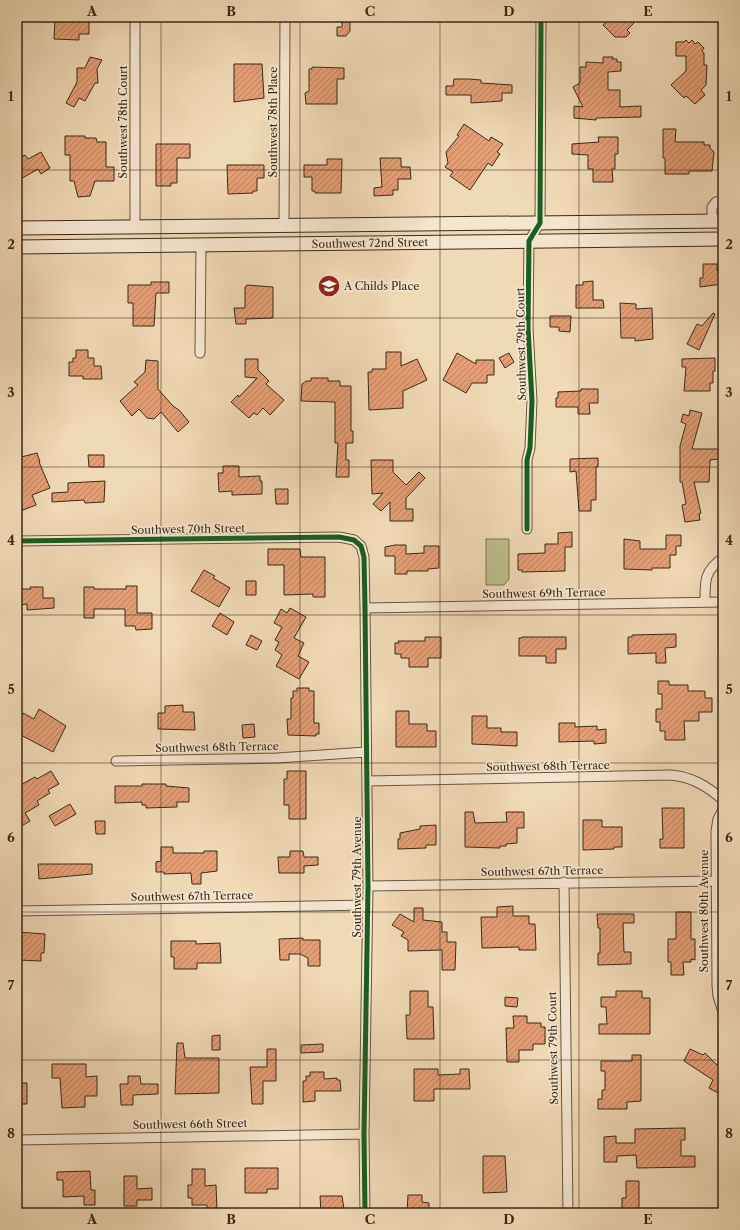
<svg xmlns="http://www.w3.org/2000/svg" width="740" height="1230" font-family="'Libre Caslon Text',serif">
<defs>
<pattern id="building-hatch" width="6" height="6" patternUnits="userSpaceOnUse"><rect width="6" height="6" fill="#e49f77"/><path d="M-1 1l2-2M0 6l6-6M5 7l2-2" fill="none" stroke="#ba8261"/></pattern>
</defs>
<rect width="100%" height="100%" fill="#f0d9b5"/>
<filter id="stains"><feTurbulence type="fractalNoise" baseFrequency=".005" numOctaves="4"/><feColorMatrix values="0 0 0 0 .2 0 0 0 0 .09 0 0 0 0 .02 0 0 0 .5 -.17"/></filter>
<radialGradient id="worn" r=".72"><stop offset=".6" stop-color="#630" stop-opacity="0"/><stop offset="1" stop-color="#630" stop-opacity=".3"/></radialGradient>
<path fill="#bcbe8b" stroke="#7b7452" d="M486 539H509V579L504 585H486Z"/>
<path fill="url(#building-hatch)" stroke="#3a2919" d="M60 17 89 18V34H79V40L54 39 55 19H60Z
M601 17H627L634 23 627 30 630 33 626 37H615L603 25 606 22Z
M342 22H350V31L346 36H337V27H342Z
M686 40 689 43 692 40 695 44 698 42 704 48 702 51 704 53V65H707L706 85 701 90 705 95 695 104 686 96 684 98 671 85 686 71V56H676V42H684Z
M90 57 102 60 97 69 98 83H95L85 101 79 98 74 107 66 103 77 82V68H85Z
M603 57H613L612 59H617V62H621V71L608 72V90H620V107L641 106V117L596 118V120L574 118V106L583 107 573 87 580 83V67H586V62L603 63Z
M234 64H262L264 98 234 102Z
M312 67 344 68V79H337V104H306L305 93 309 91V69H312Z
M454 79H469L481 80V83L512 85V93H502V101L471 103V95H446V86H453Z
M464 124 489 141 491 137 503 144 497 152 500 154 492 166 488 163 470 190 450 176 453 172 445 167 448 163 446 152 459 136 457 135Z
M663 129H676L675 142H704V145H710V148L714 152 712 171H689V174H665V158H663Z
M65 136H85V138H96L97 142H106V167H114V181H95L90 196 78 197 74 181H70V155H65Z
M598 137H618V154H615V169H612L613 182H593V169H588V155L572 154V144L599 142Z
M156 144H190V158H177V183H171V186H156Z
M41 152 50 168 41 174 38 169 17 181V159L25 155 28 159Z
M380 158H401V167H410L411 179H398V190H393V195L374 196V188L382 187Z
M327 159H342L341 193H315V191H312V177H304V165H327Z
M227 165H264V178H257V191H253V193L228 194Z
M703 264H717V271H722V284L700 287V278H703Z
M593 281V300H603L604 308H576V285H583V282Z
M151 282H169V293H156L154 326H133V303H128V285H151Z
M247 285 273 287V318L246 319V324H236L234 308H245V287Z
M620 303 636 304V309L652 308 653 339 635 341V338H621Z
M713 313 715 314 699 350 687 344 697 324 702 326Z
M550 316H571L570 332 559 331V327H550Z
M76 350H88V358H94V366H101L102 379H83V376H69V362H73V358H76Z
M386 352H401V366L417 359 427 380 403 391V408L369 410 368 372H372V369H386Z
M457 353 476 364V360H494V375H487V383H472L466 393 443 380Z
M509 353 514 362 505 368 499 358Z
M715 358V371H713V383H710V391H684L686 367H682V359Z
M245 359H258V370L269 381 266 384 284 400 270 415 263 408 257 415 254 413 249 418 231 402 238 395 239 397 257 378 245 377Z
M146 360 158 361V389L173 406 179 410 189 422 178 432 161 412 154 419 147 418 139 409 132 416 120 401 138 385 134 382 145 372Z
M311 378H328V381H340V386H351V431H353V443H346V460H349V477H336L338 443H335V402L301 401 302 384 306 381H311Z
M581 389H598V403H589L590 414H578V407H556V398H558V392L581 391Z
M690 410 702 413 692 449H719V459L710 460 709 482H694L701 513 699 514 700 520 685 522 682 505 686 504 682 482H680V446L686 424 681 422 683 414 689 416Z
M37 453 40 462H39L50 488 32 495 36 505 23 510 18 497H20L17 488V458Z
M88 455H104V467H89Z
M598 458V467H596V500H591V511H579L576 471 570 472V459Z
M371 460H393V472L406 485 419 472 425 478 406 498V509H413V521H390V502L381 511 373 504 383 493 372 494Z
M223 466H239V477L260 476V481H262V494L232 495V491L219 492 218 473H223Z
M105 481 104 502 85 503 84 500 52 502V493L68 492V483Z
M275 489H288V504H276Z
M572 532V547H565V571L522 572V570H518V554L545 553V544H558V533Z
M666 535H681V546H676V555H670V568H652V570L624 569V539L640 541V549H666Z
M395 545H406V554L424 553V546H439V568L428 569V571H407V574H395V556H385V547Z
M268 549H300L301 557H325V597H313V594L284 595V565H268Z
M204 570 215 576 213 578 230 588 219 607 191 591Z
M246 581H256V595H246Z
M126 586H137V613H152V629L136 630 135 626H125V609H94V618H84V587H94V589H126Z
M30 587H43V598H54V608L27 610V604L18 605V589H31Z
M290 608 306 617 294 638 304 643 298 656 309 662 299 679 276 666 282 655 275 650 279 642 275 640 282 627 274 623 281 609 287 613Z
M220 613 234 622 227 635 212 626Z
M676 634V647L665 648 666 663H656V653L628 654V637H632V635Z
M251 635 262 641 257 650 246 645Z
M425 637H441V658H428V667H409V658H401V654H395V643H399L398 641H425Z
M522 637H566V649H556V663H546V656H519V638H522Z
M658 681H669V685H688V691H705V698H712V712H699V721H684L685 740H665V731H660V722H656V709H662V694H658Z
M297 688H309V691H314V723H319V734H316V736L288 735 287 719H291V698H293V691H297Z
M183 705V712H194L195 730 158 729V713H165V706Z
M39 709 66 726 53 752 17 733V725L23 713 34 719Z
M396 711H409V724H427V731H436V747H396Z
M472 716H487V728H501V732H517V746L472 744Z
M559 723H575V727L597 726V730L606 729V743L594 744V741L559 742Z
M254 724 255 737 243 738 242 725Z
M51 771 59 784 48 790 50 793 37 801 39 805 25 813 30 821 20 827 17 823V787L35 777 37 779Z
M287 771H306V819H289V805H284V779H287Z
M142 784H166V786L189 788V802H177V807L146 808V805H142V802L115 803V786H142Z
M70 804 76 814 55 826 49 816Z
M662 808H684V848H660V839H663Z
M465 812H473L475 823 507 822 506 812H524V828H517V843L506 844V846H500V848L465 847Z
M583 820H602V827H622V847H614V849L583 850Z
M95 821H105V834H96Z
M436 825V845H426V848L398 849V839H400V833L420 829V826Z
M161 847H173V853H204V851H217V871L201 873V884H192L191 873 164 874V872H156V862L161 861Z
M290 851H303L304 857H318V865L304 866V873H279L278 857H290Z
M38 864H92V874L39 879Z
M513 906V916H529V924H535L536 950H519V947L482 948 481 917H497V907Z
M414 908H423V920L442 922V932H447V942H456L455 970H442V950L408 951V940L401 936 404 932 392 925 400 914 414 922Z
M676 912H691V939H695V960L691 959V962H683L684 975H671V962H668V939H676Z
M597 914H634V923H623L624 952H631V964L598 965V953H600V928H598Z
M18 932 45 934 44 953H41V961L18 960Z
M303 938V940H320V966H308V958L300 954H289V960H280L279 939Z
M171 941H196V944L220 943 221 963H197V969H174V957H171Z
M410 991H428V1007H433L434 1039H407L406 1015H410Z
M616 991H642V998H650V1034H599V1024H607L606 1007H601V997H616Z
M505 997 518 998 517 1007 505 1006Z
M513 1016H527V1023H541V1027H545V1044H533V1050H519V1062H507L506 1028H514Z
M220 1035V1050H212V1036Z
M177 1043H183L185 1058H219V1093L175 1094Z
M323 1044V1052L301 1053V1045Z
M267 1049H276V1081H263V1104H252L250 1067H267Z
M690 1049 703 1055 705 1053 717 1065 723 1055V1089L720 1094 709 1088 713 1080 684 1061Z
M632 1055H641V1101L627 1102V1109H598V1099H602V1090H605V1071H601V1061H632Z
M52 1064H86V1077L97 1076V1096H85V1107L62 1108 60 1078H52Z
M414 1069H438V1075L460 1074V1069H469L470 1089H434V1101H414Z
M310 1072H324V1079L337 1078V1080H340L341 1091H315V1101L303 1102V1081H306V1076H310Z
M128 1076H140L141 1084H158V1094L133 1095V1105H121L120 1084H128Z
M17 1083H27V1104H18Z
M685 1128V1140H681V1156H695V1167L637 1168 636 1155 617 1156V1162H604V1137L616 1136V1143H635V1129Z
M483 1156H505L507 1192 483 1193Z
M245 1168H278V1189H267V1193H245Z
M192 1169H205V1186L216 1185 217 1210 207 1211V1205H192V1198H188V1185H192Z
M90 1171 91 1190H95V1205H84V1196L63 1197V1180H57V1172Z
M124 1176H137V1189L152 1188V1200H137V1206H124Z
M626 1181H639V1208H635V1213H622V1198H626Z
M408 1195H422V1202L429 1203V1213H407Z
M320 1196H342L344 1209 342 1210V1213H321Z"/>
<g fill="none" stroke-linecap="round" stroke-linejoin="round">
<g stroke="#685540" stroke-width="11">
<path id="minor" d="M712 221V207L716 202 723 201
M284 227 285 17
M135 228V17
M200 353 201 245
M527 529V460L530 448 532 401 528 328 529 241 540 223 541 17
M17 541 339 537 354 540 361 546 364 557 365 608 368 886 364 1134 365 1213
M705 602C705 581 704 571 723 558
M365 608 723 602
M116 761 277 758 366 752
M367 781 671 775C692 777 707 786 723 800
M723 810 718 819 716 831 717 985 718 996 723 1012
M564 882 568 1213
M368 886 716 881
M17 911 368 905
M17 1140 364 1134"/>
</g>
<g stroke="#3a2919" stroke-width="15">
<path id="secondary" d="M17 228 723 221
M17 247 723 239"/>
</g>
<use href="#minor" stroke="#f5e6cf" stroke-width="9"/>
<use href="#secondary" stroke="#f5e6cf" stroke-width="13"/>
<g stroke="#f5e6cf" stroke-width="8">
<path id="cycleway" d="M527 529V460L530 448 532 401 528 328 529 241 540 223 541 17
M17 541 339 537 354 540 361 546 364 557 365 608 368 886 364 1134 365 1213"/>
</g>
<use href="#cycleway" stroke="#1b5e20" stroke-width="5"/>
</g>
<path fill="none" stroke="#3a2919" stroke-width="1" stroke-opacity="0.55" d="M161 17V1213M300 17V1213M440 17V1213M579 17V1213M17 170H723M17 318H723M17 467H723M17 615H723M17 763H723M17 912H723M17 1060H723"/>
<defs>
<g id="school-disc" transform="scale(1.15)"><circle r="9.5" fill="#8f2418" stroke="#f5e6cf"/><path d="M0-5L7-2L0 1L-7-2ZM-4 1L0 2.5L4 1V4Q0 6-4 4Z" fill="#fff"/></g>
</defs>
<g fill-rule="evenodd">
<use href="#school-disc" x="329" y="286"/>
</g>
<g text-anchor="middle" stroke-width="3.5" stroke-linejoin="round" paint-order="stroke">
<g font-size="11" fill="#3a2919" stroke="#f5e6cf">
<text transform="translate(123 122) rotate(-90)" y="4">Southwest 78th Court</text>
<text transform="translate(273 122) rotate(-90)" y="4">Southwest 78th Place</text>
<text transform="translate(370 243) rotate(-1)" y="4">Southwest 72nd Street</text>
<text transform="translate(521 344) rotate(-91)" y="4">Southwest 79th Court</text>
<text transform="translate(188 529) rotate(-1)" y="4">Southwest 70th Street</text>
<text transform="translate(544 593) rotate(-1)" y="4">Southwest 69th Terrace</text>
<text transform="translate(217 747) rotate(-1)" y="4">Southwest 68th Terrace</text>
<text transform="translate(548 766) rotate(-1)" y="4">Southwest 68th Terrace</text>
<text transform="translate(542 871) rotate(-1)" y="4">Southwest 67th Terrace</text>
<text transform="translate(357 877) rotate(-90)" y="4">Southwest 79th Avenue</text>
<text transform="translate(192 896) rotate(-1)" y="4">Southwest 67th Terrace</text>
<text transform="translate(704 911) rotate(-90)" y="4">Southwest 80th Avenue</text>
<text transform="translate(553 1048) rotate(-91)" y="4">Southwest 79th Court</text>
<text transform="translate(190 1124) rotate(-1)" y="4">Southwest 66th Street</text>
</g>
<g font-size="11" fill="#3a2919" stroke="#f5e6cf" text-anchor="start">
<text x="344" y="290">A Childs Place</text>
</g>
</g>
<rect width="740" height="1230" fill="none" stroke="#f0d9b5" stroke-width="44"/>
<rect x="22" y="22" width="696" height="1186" fill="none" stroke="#3a2919" stroke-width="1.5"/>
<g font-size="13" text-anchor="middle" font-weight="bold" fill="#3a2919">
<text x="92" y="16">A</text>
<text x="231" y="16">B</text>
<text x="370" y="16">C</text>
<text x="509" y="16">D</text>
<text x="648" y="16">E</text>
<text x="11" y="101">1</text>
<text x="729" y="101">1</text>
<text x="11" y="249">2</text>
<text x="729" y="249">2</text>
<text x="11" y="397">3</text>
<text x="729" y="397">3</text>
<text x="11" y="545">4</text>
<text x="729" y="545">4</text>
<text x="11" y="694">5</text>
<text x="729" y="694">5</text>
<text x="11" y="842">6</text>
<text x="729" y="842">6</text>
<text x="11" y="990">7</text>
<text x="729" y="990">7</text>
<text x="11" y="1138">8</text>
<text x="729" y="1138">8</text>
<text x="92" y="1224">A</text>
<text x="231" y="1224">B</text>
<text x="370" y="1224">C</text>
<text x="509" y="1224">D</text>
<text x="648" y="1224">E</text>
</g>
<rect width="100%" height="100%" filter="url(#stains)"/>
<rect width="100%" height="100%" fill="url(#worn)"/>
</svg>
